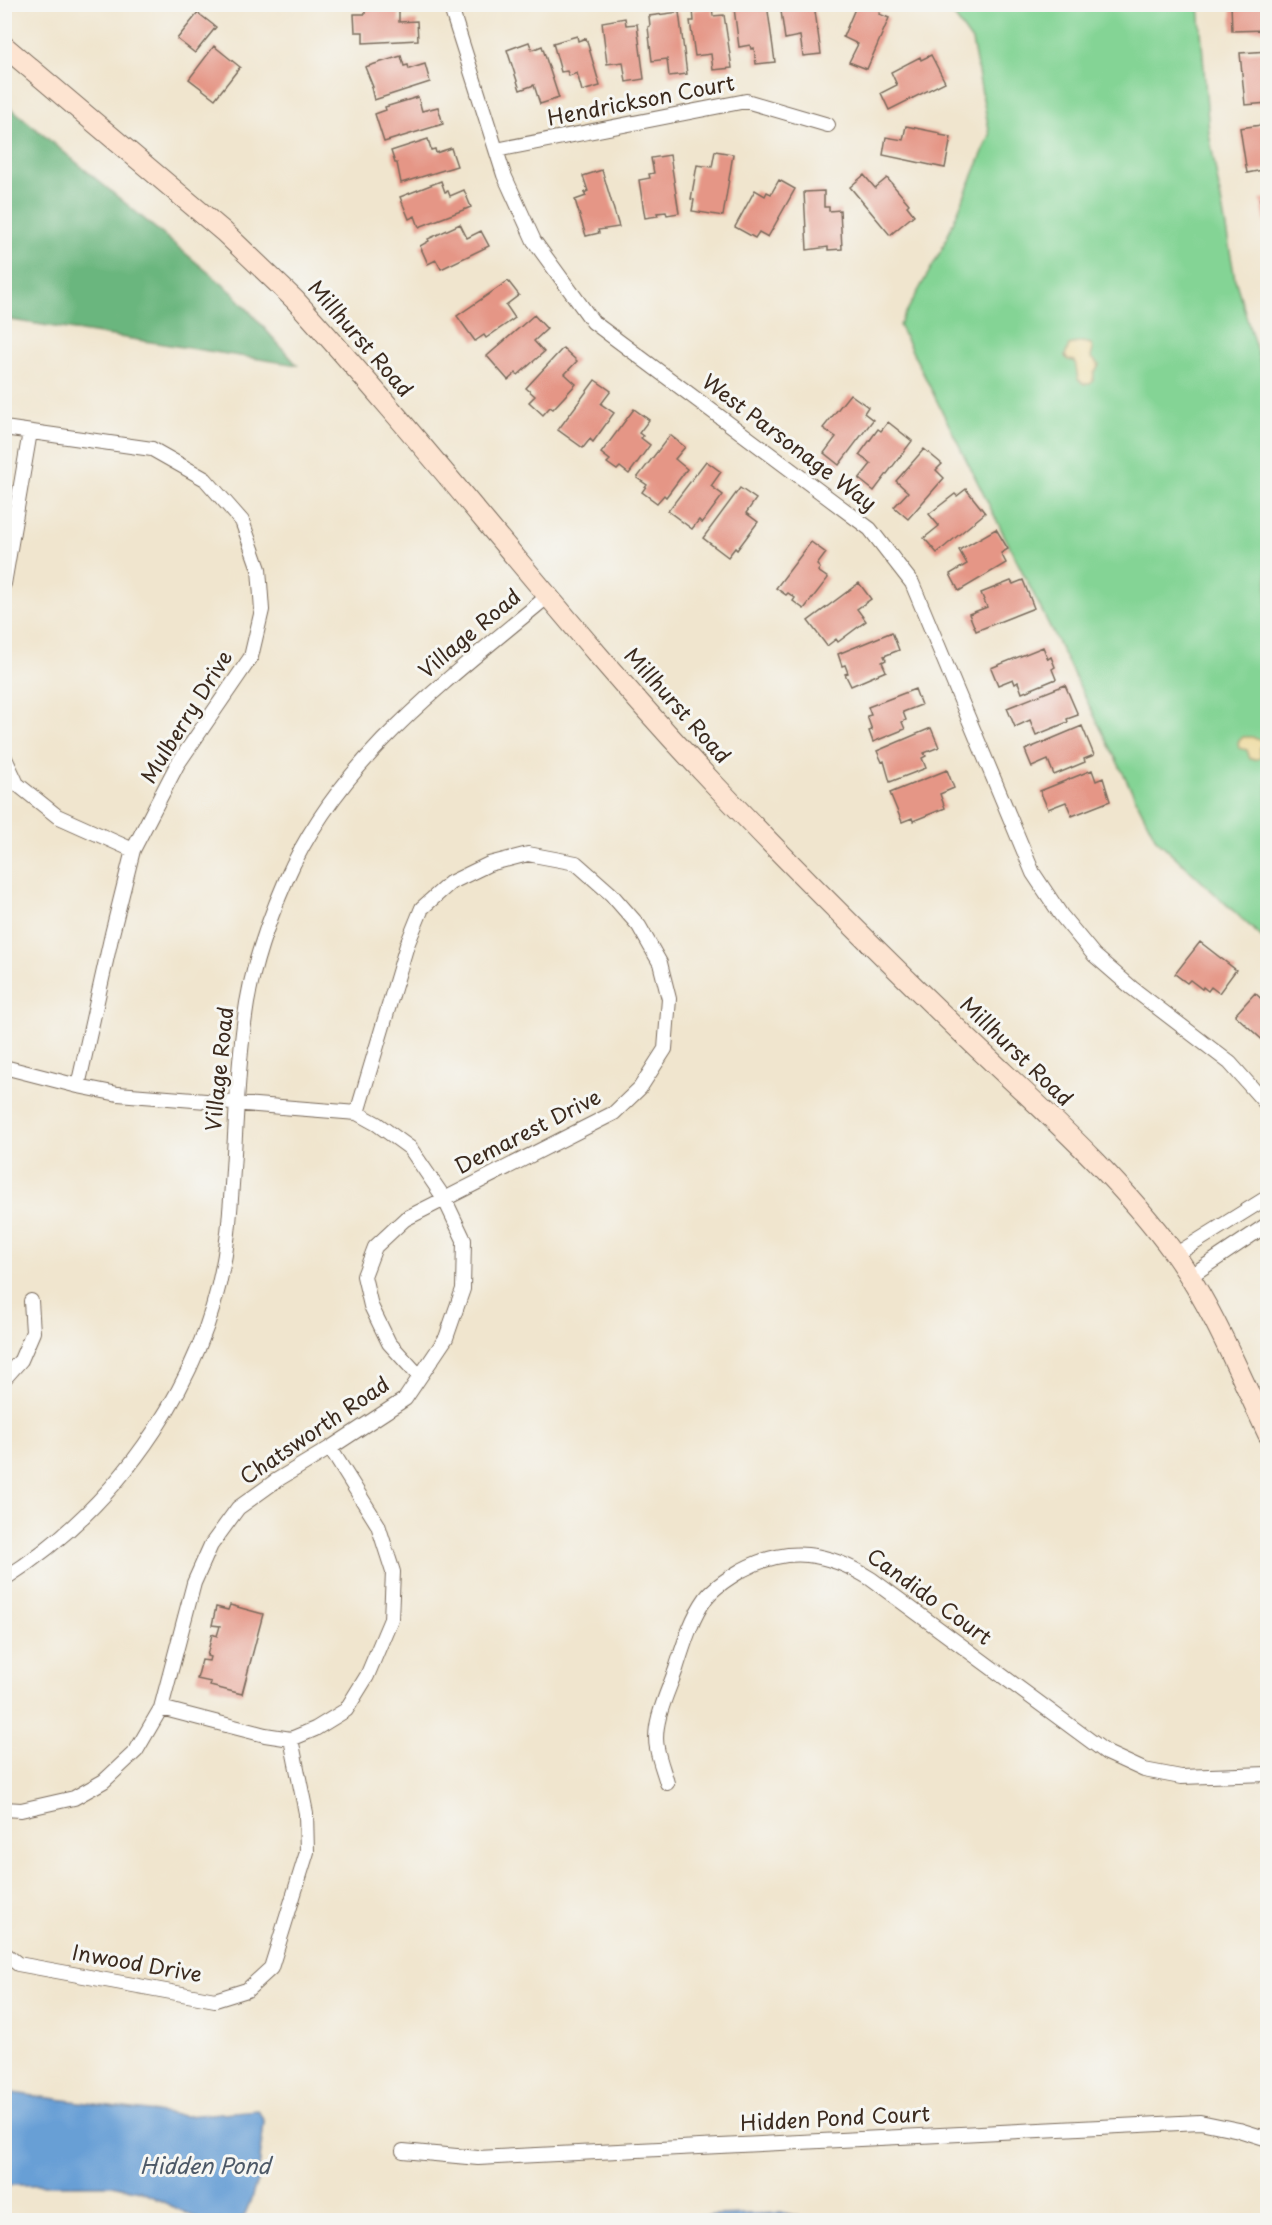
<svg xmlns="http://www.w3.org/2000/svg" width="1272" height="2225" font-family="'Playpen Sans',sans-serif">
<rect width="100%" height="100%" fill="#f6f6f2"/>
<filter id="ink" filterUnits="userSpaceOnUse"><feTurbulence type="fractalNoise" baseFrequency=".0167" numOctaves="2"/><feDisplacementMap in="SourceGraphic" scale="12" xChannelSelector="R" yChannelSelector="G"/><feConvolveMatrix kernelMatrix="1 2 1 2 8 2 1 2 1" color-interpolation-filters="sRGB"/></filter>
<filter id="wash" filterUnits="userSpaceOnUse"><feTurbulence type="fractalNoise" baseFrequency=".008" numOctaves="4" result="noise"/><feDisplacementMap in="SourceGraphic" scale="24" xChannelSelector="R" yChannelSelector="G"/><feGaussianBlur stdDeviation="1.35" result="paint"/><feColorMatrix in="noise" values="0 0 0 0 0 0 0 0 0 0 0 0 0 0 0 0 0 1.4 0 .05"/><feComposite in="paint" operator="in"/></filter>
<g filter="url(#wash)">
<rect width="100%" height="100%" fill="#f0e5ce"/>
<path fill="#84d495" stroke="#607f5a" stroke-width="1.5" d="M946 5H1199L1209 133 1235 279 1267 385V942L1156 839 899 325 942 249 990 135 972 41Z"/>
<path fill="#6bb67e" stroke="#53704e" stroke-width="1.5" d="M5 103 233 293 297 365 5 319Z"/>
<path fill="#eeda9e" stroke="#94825e" stroke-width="1.5" d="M1082 342 1091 344 1093 349 1091 357 1099 365 1094 373 1093 381 1090 384H1084L1078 379 1075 361 1068 360 1065 356 1069 345Z
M1243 737H1252L1264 742 1259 748 1261 757 1258 759H1250L1247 750 1239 748 1238 742Z"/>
<path fill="#679fd5" stroke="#51647a" stroke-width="1.5" d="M5 2092 185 2116 258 2110 264 2122 258 2179 245 2215 238 2220H201L140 2191 111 2185H5Z
M784 2213 798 2216 804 2220H678V2219L715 2215Z"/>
<g id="blocks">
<path fill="#e59686" d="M759 4H767L775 62 756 64 754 48 751 49 750 45 739 47 734 8H756L755 5Z
M780 4H814L821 54 803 56 800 36 785 39Z
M857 4 867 8 869 4H874L881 8 879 14 889 18 867 69 849 62 858 44 843 37Z
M1231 4H1267L1268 30 1232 31Z
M399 6V22L417 21 418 40 363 43V32H355L354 14H365V8Z
M712 7 713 16 724 15 732 68 713 70 711 54 695 56 690 21H694L693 10Z
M679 12 687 74 669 76 667 59 652 61 648 27 650 26 649 16Z
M198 13 216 27 195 53 177 39Z
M625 18 626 25 637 24 644 79 626 82 623 62 607 64 602 22Z
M577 36 578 41 586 38 600 86 582 91 577 73 569 76 567 71 561 72 553 43Z
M529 42 532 50 542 46 559 98 540 104 534 85 520 90 507 50Z
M214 46 240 67 215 99 189 79Z
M1268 51V103L1245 105 1240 53Z
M931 55 945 82 889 110 881 93 897 85 891 72 920 57 921 60Z
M401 56 404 66 408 65 409 69 425 64 430 82 374 100 371 87H373L365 67Z
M418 97 422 111 438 107 443 124 384 142 375 114 386 110 385 107Z
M1268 124V169L1247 173 1240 128Z
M906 126 940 133V135L951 137 945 168 883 155 886 137 903 140Z
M428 139 431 150 435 149 436 153 451 148 457 166 401 183 397 163H395L391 151Z
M715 151 733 154 723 216 692 211 694 200 691 199 697 165 712 167Z
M670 155 679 213 667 215 666 212 657 213 658 216 645 218 639 180 650 178 649 174 654 173 651 158Z
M602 170 619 227 598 230 599 233 586 236 575 200 586 196 584 193 588 191 583 176Z
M864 175 875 188 887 178 909 204 907 206 914 215 890 235 850 187Z
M779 180 795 189 768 237 759 232 755 238 735 227 755 190 765 196 767 192 771 194Z
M441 181 445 192 448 191 450 196 464 190 471 207 419 227 415 216 409 219 400 197Z
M824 191V207H829V211L840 210 842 249 828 250V247L807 250 804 192Z
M1268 198V231L1267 232 1260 199Z
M460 224 467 238 481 231 489 246 441 269 436 260 428 264 420 246 429 241 428 239Z
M508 281 519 295 506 305 515 318 486 338 484 335 475 341 457 316Z
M534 315 547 329 534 341 544 352 518 375 516 373 508 380 487 356Z
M563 348 577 361 565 374 576 384 553 409 550 407 543 415 529 402 535 396 526 388Z
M595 380 611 391 601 404 614 413 593 442 590 439 583 448 558 430Z
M850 394 868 407 864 413 873 420 839 465 824 453 836 437 823 428Z
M634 409 649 420 639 433 643 436 641 438 650 445 629 474 620 467 617 470 607 463 610 460 601 453Z
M888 422 912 441 874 491 859 479 871 464 859 455 878 429 881 431Z
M670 435 685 447 675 459 687 469 666 497 664 495 657 503 642 492 647 485 637 478Z
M924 449 942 464 936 470 944 478 908 519 894 507 908 492 896 481Z
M706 461 721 472 711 486 723 495 702 523 699 520 692 529 668 511Z
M740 488 756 499 746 513 758 522 737 550 735 548 728 557 703 538Z
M966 489 985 513 937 553 924 538 939 526 929 514 955 494 957 496Z
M996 529 1008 549 1001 553 1006 563 959 591 950 574 967 564 959 550Z
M811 542 826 553 817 565 820 568 818 571 828 578 804 609 793 601 795 598 788 593 786 595 776 588Z
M1023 580 1034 608 976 631 969 614 987 607 981 593 1011 581 1013 584Z
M859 583 871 599 857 609 866 621 838 642 836 639 827 646 808 621Z
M892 632 899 650 884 656 886 660 882 662 886 671 851 686 845 674 848 673 845 665 842 666 838 654Z
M1043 647 1048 659 1051 657 1055 667 1052 669 1056 679 1022 693 1018 682 1015 684 1013 679 998 685 991 668Z
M1065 685 1078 715 1067 719 1068 722 1036 735 1030 720 1015 727 1007 708Z
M915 689 921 705 903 712 906 720 902 722 905 729 873 742 869 731 872 730 867 716 871 715 868 707Z
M1082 726 1094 755 1084 759 1085 762 1054 775 1048 760 1032 767 1025 750Z
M931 728 939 747 924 753 926 756 922 758 926 768 890 782 884 761 882 762 877 751Z
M947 770 954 788 940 794 945 808 913 821 912 818 902 822 890 793Z
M1092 770 1096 781 1103 778 1110 801 1072 816 1066 802 1048 809 1040 791Z
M1200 942 1236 970 1219 993 1211 987 1208 991 1203 987 1202 989 1190 980 1187 983 1175 974Z
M1255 993 1268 1005V1045L1235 1015Z
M230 1605 263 1614 242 1694 210 1686 211 1682 197 1679 202 1660 209 1661 210 1657 207 1656 212 1634 217 1636 220 1626 212 1625 216 1607 228 1610Z"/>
</g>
</g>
<g filter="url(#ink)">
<use href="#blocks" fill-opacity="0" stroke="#7a6b5c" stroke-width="1.5"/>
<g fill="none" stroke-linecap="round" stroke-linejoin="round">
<g stroke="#7a6b5c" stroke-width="16">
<path id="street" d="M452 4 451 8 504 175 534 241 593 322 870 529 912 583 1033 873 1061 915 1094 955 1132 988 1230 1063 1268 1106
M496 150 746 101 828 125
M4 428 152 449 205 479 242 521 259 569 262 610 251 657 177 765 133 850 112 934 78 1086
M4 584 30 432
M4 756 17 784 57 816 133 850
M4 1067 78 1086 118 1094 357 1113 377 1124 410 1148 444 1198 464 1240 463 1289 446 1338 405 1399 330 1448 277 1480 238 1508 211 1545 194 1583 161 1708 136 1751 104 1781 74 1798 21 1810 4 1809
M357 1113 407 945 422 908 450 883 489 864 528 854 576 863 611 894 639 926 660 963 669 999 665 1049 640 1088 614 1113 405 1219 375 1247 364 1276 371 1306 389 1343 420 1377
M1175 1255 1268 1197
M1189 1277 1268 1224
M4 1379 21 1360 33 1332 31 1301
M4 1579C123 1503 212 1374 228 1233 236 1157 235 1079 247 1003 254 961 269 919 286 880 339 758 449 679 548 596
M161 1708 265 1735 291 1739 315 1729 346 1710 367 1676 391 1619 393 1572 378 1525 330 1448
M667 1783C664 1772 659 1760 657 1748 652 1723 668 1692 676 1669 684 1644 691 1619 706 1598 715 1586 730 1577 742 1570 788 1545 828 1552 871 1579L1107 1753 1144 1770 1181 1777 1268 1774
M4 1953 18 1964 215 2000 247 1990 271 1968 307 1852 306 1813 291 1739
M403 2151 478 2158 1200 2122 1239 2130 1268 2139"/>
</g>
<g stroke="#7a6b5c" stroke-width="22">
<path id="secondary" d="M4 46 224 232 295 300C439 458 568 630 715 785 796 871 880 954 965 1036 1037 1105 1115 1172 1174 1253 1213 1308 1239 1373 1268 1434"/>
</g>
<use href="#street" stroke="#fff" stroke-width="14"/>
<use href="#secondary" stroke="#fde4d1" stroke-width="20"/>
</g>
</g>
<g text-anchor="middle" stroke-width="6" stroke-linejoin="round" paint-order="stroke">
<g font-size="21" fill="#3b2a1e" stroke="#f6f6f2">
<text transform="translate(641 101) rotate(-11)" y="7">Hendrickson Court</text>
<text transform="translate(360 339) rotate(49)" y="7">Millhurst Road</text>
<text transform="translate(789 443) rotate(37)" y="7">West Parsonage Way</text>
<text transform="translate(470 634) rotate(-40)" y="7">Village Road</text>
<text transform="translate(677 706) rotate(48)" y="7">Millhurst Road</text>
<text transform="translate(187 717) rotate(-58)" y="7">Mulberry Drive</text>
<text transform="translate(1016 1052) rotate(44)" y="7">Millhurst Road</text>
<text transform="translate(220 1069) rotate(-84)" y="7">Village Road</text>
<text transform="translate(528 1132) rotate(-27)" y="7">Demarest Drive</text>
<text transform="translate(315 1431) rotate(-34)" y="7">Chatsworth Road</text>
<text transform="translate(929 1597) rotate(36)" y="7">Candido Court</text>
<text transform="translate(137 1964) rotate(10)" y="7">Inwood Drive</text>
<text transform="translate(835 2119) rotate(-3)" y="7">Hidden Pond Court</text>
</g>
<g font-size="22" font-style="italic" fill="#4d5967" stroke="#f6f6f2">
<text x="205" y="2174">Hidden Pond</text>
</g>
</g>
<rect width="1272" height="2225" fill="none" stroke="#f6f6f2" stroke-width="24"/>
</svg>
